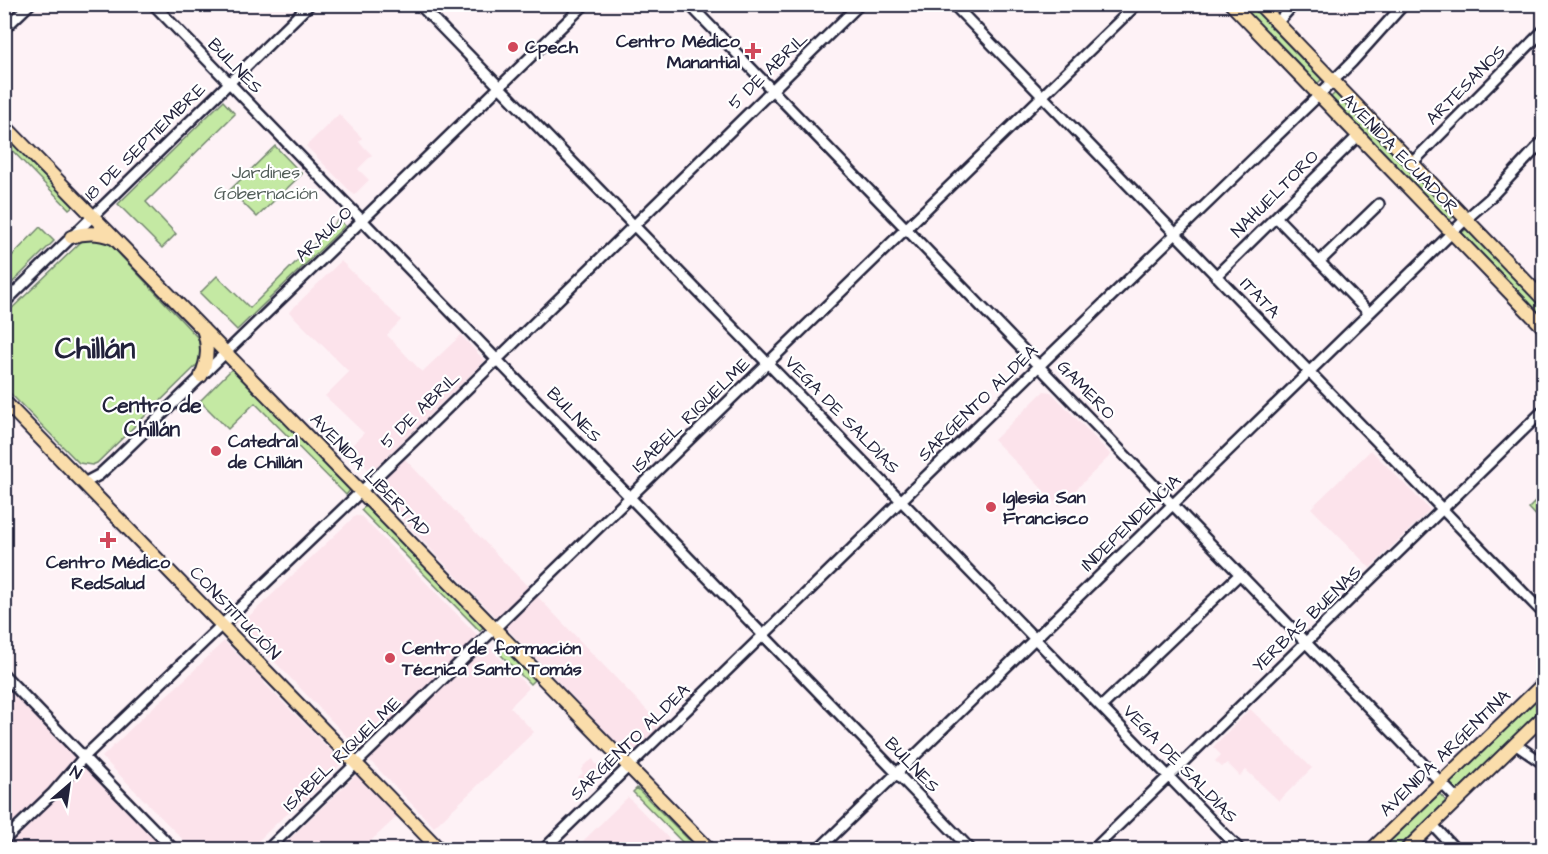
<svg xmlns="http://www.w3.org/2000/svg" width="1548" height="854" font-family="'Architects Daughter',sans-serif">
<rect width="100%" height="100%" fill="#fef2f6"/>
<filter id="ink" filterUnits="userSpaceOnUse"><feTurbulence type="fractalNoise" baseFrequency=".0167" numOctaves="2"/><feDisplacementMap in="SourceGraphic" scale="12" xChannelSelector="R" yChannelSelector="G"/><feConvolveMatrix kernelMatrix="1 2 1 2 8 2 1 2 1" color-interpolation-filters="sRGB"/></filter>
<g filter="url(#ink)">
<path fill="#fce3eb" d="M339,114l23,24 -3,4 13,13 -14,14 11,11 -15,15 -48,-49z
M341,261l60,59 -14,15 35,37 39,-37 24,26 -114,111 -23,-23 16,-16 -39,-37 24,-24 -60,-60z
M1044,391l7,1 60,63 -52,51 -65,-66z
M1371,450l59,60 -60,58 -59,-60z
M402,456l262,272 -32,31 -262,-273z
M355,516h6l168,172 -19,19 24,25 -100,95 -190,-197v-9z
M224,641l41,41 -1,1 76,77v5l-36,37 -23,17 -31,30h-58l-90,-92 48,-47 34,-30z
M4,679l164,170h-163z
M1250,709l62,59 -33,33 -33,-31 -6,6 -13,-13 -5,4 -7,-6 6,-6 -8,-8z
M593,759l2,4 9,7 -17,16 -9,-9 5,-4 -2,-3 3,-3 -1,-1z
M358,773l41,42 -37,34 -84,1z
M628,797l51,52h-90l-7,-7z"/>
<path fill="#c4e9a3" stroke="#73866f" stroke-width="1.5" d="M1239,5h18l68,71 -9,9z
M1338,90l120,124 -10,7 -120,-121z
M223,101l12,13 -89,88 30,32 -14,14 -44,-44z
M7,137l67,68 -5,4 -64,-66v-3z
M275,146l27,28 -45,43 -27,-27z
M339,219l6,7 -108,104 -37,-37 17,-17 33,32z
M1470,226l73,75v15l-1,2 -83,-83z
M40,227l14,14 -49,49v-18l3,-4 -3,-5z
M88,237l20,5 90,96c3,10 6,19 -2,28l-99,97 -5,2 -13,-2 -74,-75v-73l78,-75z
M232,369l119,120 -5,6 -91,-92 -27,26 -28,-28z
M1543,494v29l-14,-15z
M366,506l118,120 -4,5 -119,-121z
M501,646l33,34 -4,4 -34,-34z
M1543,693v19l-87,83 -9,-9z
M637,788l61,61h-9l-56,-57z
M1437,791l11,12 -49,46 -23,1z"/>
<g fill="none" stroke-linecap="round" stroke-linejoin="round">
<g stroke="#22223b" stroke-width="14">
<path id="minor" d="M153,4l818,846
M419,4l821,846
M689,4l768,795
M953,4l591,610
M1277,23l17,-19
M4,29l26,-25
M1412,163l132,-133
M1276,217l93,96
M1319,262l60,-58
M1216,276l142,-140
M4,303l306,-299
M84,483l15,-8 13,-12 473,-459
M4,675l170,175
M1102,706l138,-132
M1515,744l29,20
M1432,824l24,26
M4,840l49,-47 31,-36 336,-322 440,-431
M267,850l870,-846
M543,850l492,-480 279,-270 38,-38 52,-58
M818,850l648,-631 23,-20 55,-59
M1093,850l451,-440"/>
</g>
<g stroke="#22223b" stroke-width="16">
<path id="major" d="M1231,4l313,324
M1259,4l285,296
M4,125l706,725
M71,237c14,-5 28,-5 42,1
M201,376c7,-16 8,-30 2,-47
M4,401l436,449
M1371,850l173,-167
M1406,850l138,-134"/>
</g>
<use href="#minor" stroke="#fff" stroke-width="9"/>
<use href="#major" stroke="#faddab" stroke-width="12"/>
</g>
</g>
<g fill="#d1495b" stroke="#fff" stroke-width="2">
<circle cx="513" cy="47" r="6"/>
<path d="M750 42h6v6h6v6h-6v6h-6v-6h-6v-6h6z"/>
<circle cx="216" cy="451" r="6"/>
<circle cx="991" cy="507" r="6"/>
<path d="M105 531h6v6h6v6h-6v6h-6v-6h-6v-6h6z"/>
<circle cx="390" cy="658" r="6"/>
</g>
<g text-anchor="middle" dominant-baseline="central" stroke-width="4.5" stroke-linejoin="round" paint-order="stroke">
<g font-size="18" font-weight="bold" fill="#22223b" stroke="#fff" text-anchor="start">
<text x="740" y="41" text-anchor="end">Centro Médico<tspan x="740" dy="21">Manantial</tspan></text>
<text x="525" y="47">Cpech</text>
<text x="228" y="441">Catedral<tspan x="228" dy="21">de Chillán</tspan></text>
<text x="1003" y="497">Iglesia San<tspan x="1003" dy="21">Francisco</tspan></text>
<text x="108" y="562" text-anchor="middle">Centro Médico<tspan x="108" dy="21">RedSalud</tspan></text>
<text x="402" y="648">Centro de formación<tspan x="402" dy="21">Técnica Santo Tomás</tspan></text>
</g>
<g font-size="18" fill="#22223b" stroke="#fff">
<text transform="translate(235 66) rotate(46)">BULNES</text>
<text transform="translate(768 71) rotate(-44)">5 DE ABRIL</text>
<text transform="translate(1466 85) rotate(-45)">ARTESANOS</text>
<text transform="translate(145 142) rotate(-44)">18 DE SEPTIEMBRE</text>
<text transform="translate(1400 154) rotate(46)">AVENIDA ECUADOR</text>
<text transform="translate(1275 194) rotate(-45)">NAHUELTORO</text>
<text transform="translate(324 234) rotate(-44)">ARAUCO</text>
<text transform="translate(1260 298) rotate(46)">ITATA</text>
<text transform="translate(1086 390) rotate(46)">GAMERO</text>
<text transform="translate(978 403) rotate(-44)">SARGENTO ALDEA</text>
<text transform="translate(420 410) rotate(-44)">5 DE ABRIL</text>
<text transform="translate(574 415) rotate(46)">BULNES</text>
<text transform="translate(691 415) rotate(-44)">ISABEL RIQUELME</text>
<text transform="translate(842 415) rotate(46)">VEGA DE SALDÍAS</text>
<text transform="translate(370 475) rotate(46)">AVENIDA LIBERTAD</text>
<text transform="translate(1131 523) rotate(-44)">INDEPENDENCIA</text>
<text transform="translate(235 613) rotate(46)">CONSTITUCIÓN</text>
<text transform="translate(1307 619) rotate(-44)">YERBAS BUENAS</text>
<text transform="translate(630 742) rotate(-44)">SARGENTO ALDEA</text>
<text transform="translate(1445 753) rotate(-44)">AVENIDA ARGENTINA</text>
<text transform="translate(342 754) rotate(-44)">ISABEL RIQUELME</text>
<text transform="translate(1180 764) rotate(46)">VEGA DE SALDÍAS</text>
<text transform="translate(912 765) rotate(46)">BULNES</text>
</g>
<g font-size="18" fill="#535e5a" stroke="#fff">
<text x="266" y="172">Jardines<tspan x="266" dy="21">Gobernación</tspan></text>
</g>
<g font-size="21" font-weight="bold" fill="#22223b" stroke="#fff">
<text x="152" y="405">Centro de<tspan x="152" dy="24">Chillán</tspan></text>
</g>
<g font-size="30" font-weight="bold" fill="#22223b" stroke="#fff">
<text x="95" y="349">Chillán</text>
</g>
</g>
<rect width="1548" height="854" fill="none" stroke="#fff" stroke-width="24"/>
<rect x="12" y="12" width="1524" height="830" fill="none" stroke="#22223b" stroke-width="2" filter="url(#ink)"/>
<g transform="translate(69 785) rotate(29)" stroke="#ffffff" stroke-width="4.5" paint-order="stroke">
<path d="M0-4.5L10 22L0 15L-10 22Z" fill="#22223b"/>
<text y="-9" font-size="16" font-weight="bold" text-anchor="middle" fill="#22223b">N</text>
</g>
</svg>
